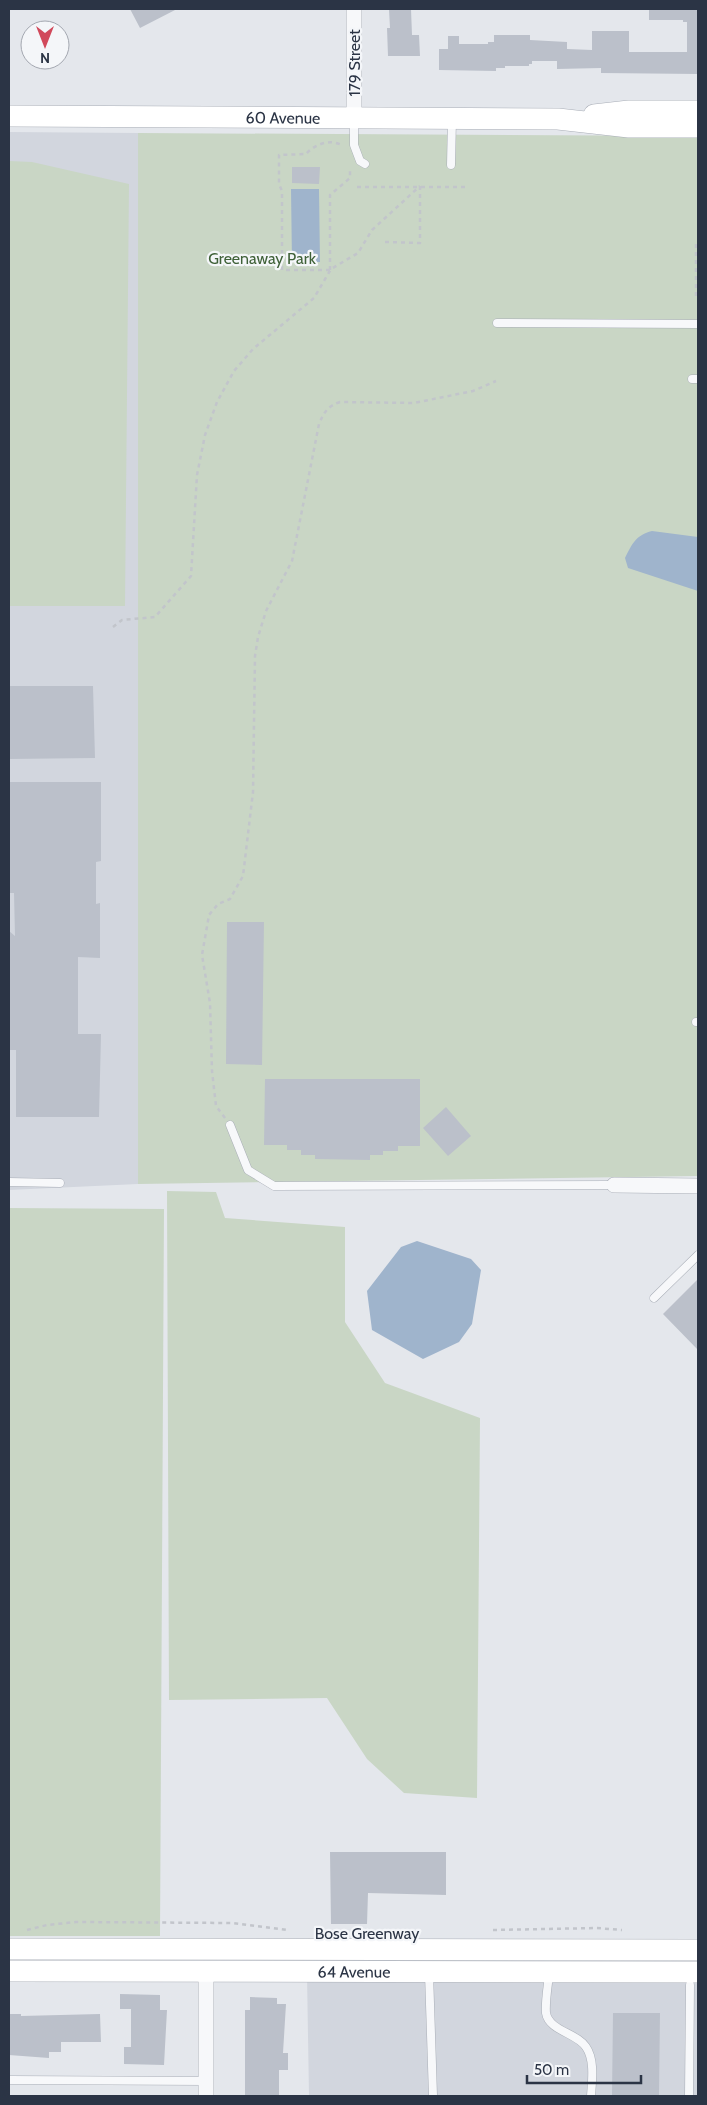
<svg xmlns="http://www.w3.org/2000/svg" width="707" height="2105" font-family="Cabin,sans-serif">
<rect width="100%" height="100%" fill="#e4e7ec"/>
<path fill="#d2d6de" d="M9,132l129,1v1051l-129,6z
M307,1974l391,7v115h-389z"/>
<path fill="#c9d6c5" d="M138,133l560,3v1040l-560,8z
M9,161l23,1 97,22 -4,422h-116z
M167,1191l49,1 9,26 120,9v95l40,61 95,35 -3,380 -73,-5 -37,-34 -40,-61 -158,2z
M9,1208l155,1 -4,727h-151z"/>
<path fill="#9fb4cc" d="M291,189h28l1,73h-28z
M652,531l46,6v54l-70,-23 -3,-10c7,-14 11,-23 27,-27z
M417,1241l54,18 10,11 -9,54 -13,18 -36,17 -51,-29 -5,-39 34,-44z"/>
<path fill="#bbc0ca" d="M130,9h47l-37,19z
M389,9h22l1,26h7l1,21h-32l-1,-28h3z
M649,9h49v65l-97,-1v-5l-44,1v-8h-25v3h-3v2h-24v2h-9v3l-57,-1v-21h9v-13h11v8h29v-2h6v-7h36v5l37,2v7l25,1v-19h37v21h58v-30h-4v-2h-34z
M292,167h28l-1,17 -27,-1z
M9,686h84l2,72 -86,1z
M9,782h92v79l-5,1v42l4,-1v55l-22,-1v77h23l-2,83h-83v-67h-7v-119l6,5 -1,-43h-4z
M227,922h37l-2,143 -36,-1z
M265,1079h155v67h-22v5h-15v4h-13v5l-55,-1v-4h-14v-5h-14v-5h-23z
M446,1107l25,29 -23,20 -25,-28z
M698,1279v71l-35,-36z
M330,1852h116v43l-78,-2 -1,31h-36z
M120,1994l40,1v15h7l-3,55 -40,-1v-17h7v-38h-11z
M250,1997l27,1v6h9l-3,49h5v17h-9v26l-34,-1v-85h5z
M613,2013h47l-1,83h-47z
M9,2014h12v2l79,-2 1,28h-40v10h-12v6l-40,-3z"/>
<g fill="none" stroke-linecap="round" stroke-linejoin="round">
<g stroke="#a9aeb7" stroke-width="9">
<path id="service" d="M354,120v25l6,16 5,3
M451,165l1,-46
M497,323l201,1
M692,379h6
M696,1022h2
M230,1125l18,45 26,16 340,-1
M9,1182l51,1
M654,1298l44,-43
M429,1973l4,123
M549,1974c-1,12 -4,27 -3,39 3,18 31,20 40,34 9,13 6,34 5,49
M9,2080l197,1
M689,2096l1,-111"/>
</g>
<g stroke="#a9aeb7" stroke-width="16">
<path id="minor" d="M354,9v109
M614,1185l84,1
M206,1971v125"/>
</g>
<g stroke="#a9aeb7" stroke-width="22">
<g id="secondary">
<path d="M594,115l35,-4h69"/>
<path id="s1" d="M9,116l549,3 71,8h69"/>
<path d="M9,1949l689,1"/>
<path id="s2" d="M9,1971l689,1"/>
</g>
</g>
<path stroke="#c2c5cb" stroke-width="2.5" stroke-dasharray="4 4" stroke-linecap="butt" d="M357,187h110
M385,242l35,1v-57
M330,270v-75l20,-17v-10
M330,270h-48v-79l-3,-7v-29l27,-1c9,-10 25,-16 37,-8
M696,296v-52
M113,627l9,-7 33,-3 36,-41 6,-101 8,-40 12,-33 17,-31 19,-22 61,-51 17,-29 27,-16 14,-23 48,-44
M225,1118l-9,-12 -4,-35 -2,-68 -8,-48 7,-40 9,-11 12,-5 13,-23 10,-84 2,-136 3,-19 8,-26 26,-50 27,-137c5,-12 9,-18 21,-22l74,1 59,-12 23,-10
M27,1930l20,-5 29,-3 156,1 56,7
M493,1930l104,-2 25,2"/>
<use href="#service" stroke="#f7f8fa" stroke-width="8"/>
<use href="#minor" stroke="#f7f8fa" stroke-width="15"/>
<use href="#secondary" stroke="#fff" stroke-width="21"/>
</g>
<g text-anchor="middle" dominant-baseline="central" stroke-width="4.5" stroke-linejoin="round" paint-order="stroke">
<g font-size="16" fill="#2b3445" stroke="#f4f6f9">
<text transform="translate(354 63) rotate(-90)">179 Street</text>
<text stroke="none"><textPath href="#s1" startOffset="274">60 Avenue</textPath></text>
<text x="367" y="1933">Bose Greenway</text>
<text stroke="none"><textPath href="#s2" startOffset="345">64 Avenue</textPath></text>
</g>
<g font-size="16" fill="#3f6138" stroke="#f4f6f9">
<text x="262" y="258">Greenaway Park</text>
</g>
</g>
<rect width="707" height="2105" fill="none" stroke="#2b3445" stroke-width="20"/>
<g transform="translate(45 45) rotate(180)"><circle r="24" fill="#f4f6f9" stroke="#a4a8b1"/>
<path d="M0-4L9 19L0 12L-9 19Z" fill="#d1495b"/>
<text y="-8" font-size="14" font-weight="bold" text-anchor="middle" fill="#2b3445">N</text>
</g>
<path d="M527 2075v8h114v-8" fill="none" stroke="#2b3445" stroke-width="2.5"/>
<text x="534" y="2075" font-size="15" fill="#2b3445" stroke="#f4f6f9" stroke-width="4" paint-order="stroke">50 m</text>
</svg>
